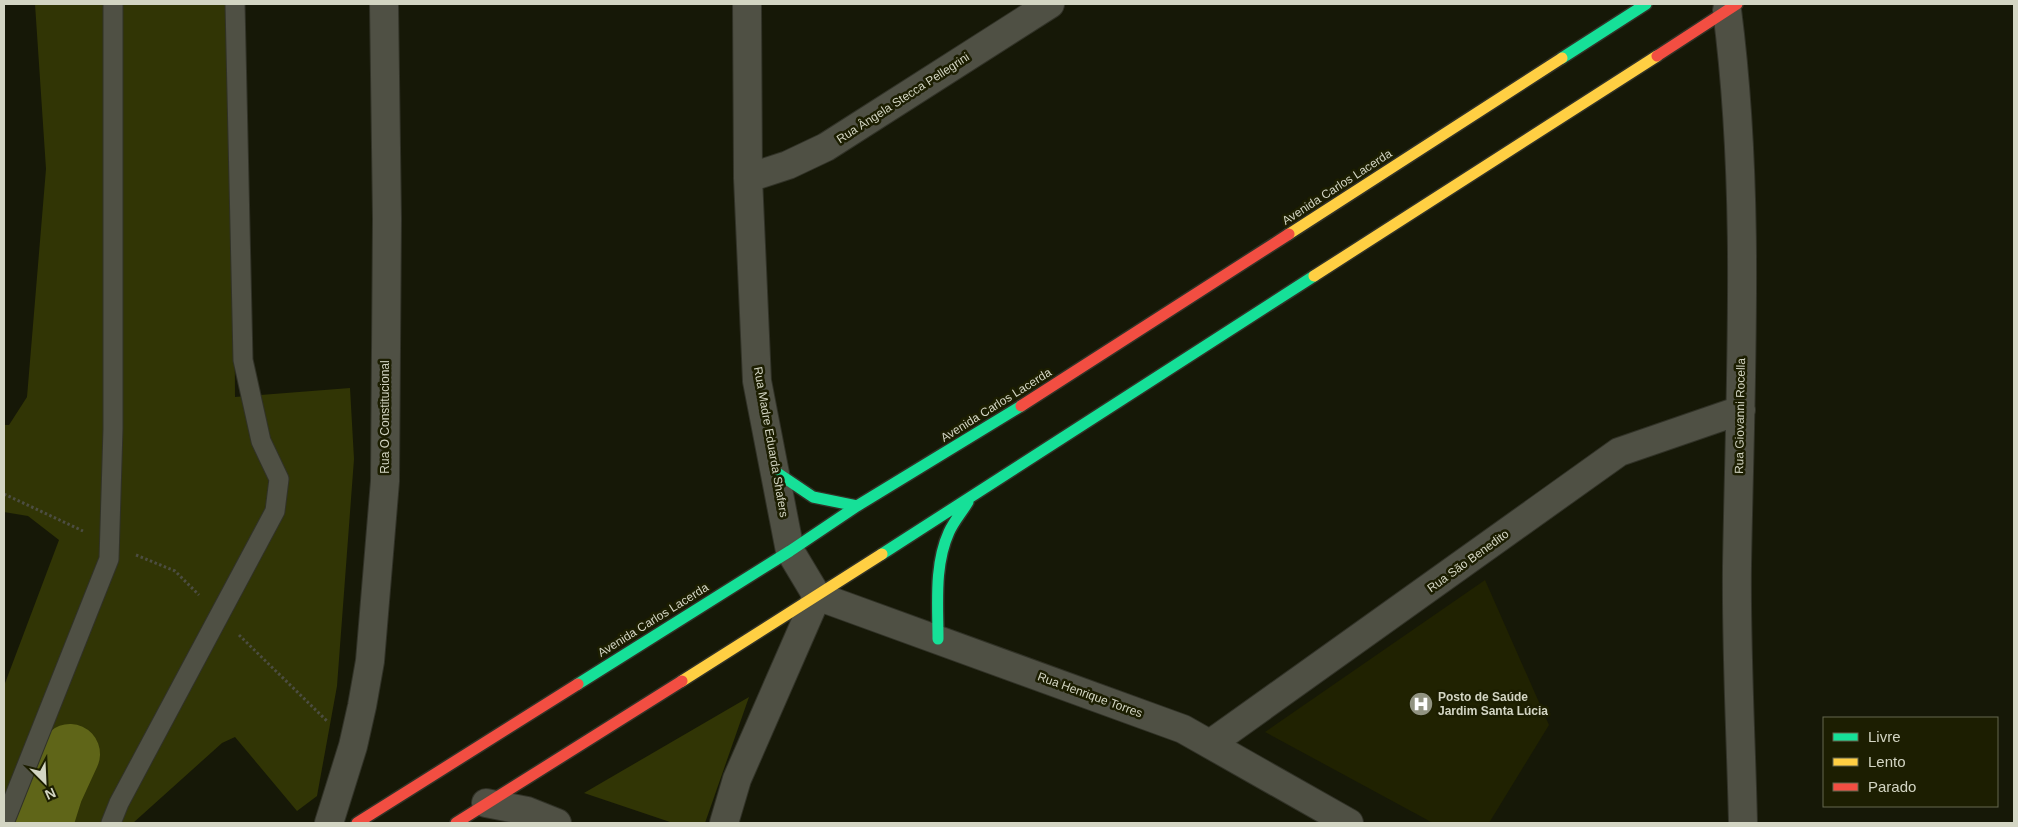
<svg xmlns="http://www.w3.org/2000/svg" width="2018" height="827" font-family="Arial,sans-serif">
<rect width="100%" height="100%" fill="#161807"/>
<path fill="#202201" d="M1485,580l64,145 -60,98h-56l-168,-91z"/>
<path fill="#313505" d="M35,4h198l2,393 115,-9 4,71 -17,227 -20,110 -20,15 -62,-74 -13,6 -89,80h-129v-137l55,-146 -31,-24 -24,-4v-87h5l18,-28 19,-228z
M749,697l-44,126h-32l-89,-30z"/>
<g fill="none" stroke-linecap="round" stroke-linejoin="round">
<path stroke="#5f6518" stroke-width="60" d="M43,823l10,-32 17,-37"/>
<g stroke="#313227" stroke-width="21">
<path id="lane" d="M4,823l105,-264 4,-130v-425
M111,823l8,-20 156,-292 4,-32 -18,-38 -18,-81 -8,-356"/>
</g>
<g stroke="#313227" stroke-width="30">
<path id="street" d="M747,4l1,174 9,203 33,170 27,45
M1727,10c24,184 13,371 10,556 -1,85 4,172 6,257
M748,178l40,-13 38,-18 224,-143
M817,596l366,133 166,94
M1210,744l409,-292 122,-42
M486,803l41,8 30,12
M329,823l24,-77 9,-40 8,-45 15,-180 2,-262 -3,-215
M724,823l13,-44 80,-183"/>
</g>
<g stroke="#313227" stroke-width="14">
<path id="fast" d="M1562,58l84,-54
M776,472l37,25 44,9
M882,554l432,-278
M938,639c0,-35 -4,-74 11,-107 5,-11 13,-20 19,-30
M578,684l212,-133 67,-45 164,-100"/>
</g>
<g stroke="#313227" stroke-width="14">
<path id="slow" d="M1289,234l273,-176
M1314,276l343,-220
M682,681l200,-127"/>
</g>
<g stroke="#313227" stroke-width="14">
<path id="jam" d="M1657,56l80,-52
M1021,406l268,-172
M357,823l221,-139
M456,823l226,-142"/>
</g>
<path stroke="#4c4d42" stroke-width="3" stroke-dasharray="2.5 2.5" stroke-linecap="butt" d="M4,494l79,37
M136,555l39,16 24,24
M239,635l89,87"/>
<use href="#lane" stroke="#4f5044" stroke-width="19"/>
<use href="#street" stroke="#4f5044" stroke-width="28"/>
<use href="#fast" stroke="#16e098" stroke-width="11"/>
<use href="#slow" stroke="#ffcf43" stroke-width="11"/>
<use href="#jam" stroke="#f24e42" stroke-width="11"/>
</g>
<defs>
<g id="hospital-disc" transform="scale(1.25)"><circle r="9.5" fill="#919381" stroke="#1c1e01"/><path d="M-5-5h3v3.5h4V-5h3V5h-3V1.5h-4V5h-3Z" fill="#fff"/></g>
</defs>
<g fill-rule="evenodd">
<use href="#hospital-disc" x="1421" y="704"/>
</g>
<g text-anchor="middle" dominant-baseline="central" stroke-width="5" stroke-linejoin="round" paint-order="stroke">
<g font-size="12" fill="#d3d5c3" stroke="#1c1e01">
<text transform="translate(903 98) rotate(-33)">Rua Ângela Stecca Pellegrini</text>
<text transform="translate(1337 187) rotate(-33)">Avenida Carlos Lacerda</text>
<text transform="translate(996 405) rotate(-32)">Avenida Carlos Lacerda</text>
<text transform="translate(1740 416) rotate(-89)">Rua Giovanni Rocella</text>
<text transform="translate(385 417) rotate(-90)">Rua O Constitucional</text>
<text transform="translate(771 442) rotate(80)">Rua Madre Eduarda Shafers</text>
<text transform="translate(1468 561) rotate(-36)">Rua São Benedito</text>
<text transform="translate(653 620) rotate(-32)">Avenida Carlos Lacerda</text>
<text transform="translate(1090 695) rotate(20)">Rua Henrique Torres</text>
</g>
<g font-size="12" font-weight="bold" fill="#d3d5c3" stroke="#1c1e01" text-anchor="start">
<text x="1438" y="697">Posto de Saúde<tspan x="1438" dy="14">Jardim Santa Lúcia</tspan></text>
</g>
</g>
<rect width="2018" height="827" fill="none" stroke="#d3d5c3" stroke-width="10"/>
<rect x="1823" y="717" width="175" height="90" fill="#1c1e01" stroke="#65674f"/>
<rect x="1833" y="733" width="25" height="8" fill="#16e098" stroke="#65674f"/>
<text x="1868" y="742" font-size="15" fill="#d3d5c3">Livre</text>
<rect x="1833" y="758" width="25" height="8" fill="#ffcf43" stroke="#65674f"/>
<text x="1868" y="767" font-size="15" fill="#d3d5c3">Lento</text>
<rect x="1833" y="783" width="25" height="8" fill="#f24e42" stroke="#65674f"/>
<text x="1868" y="792" font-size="15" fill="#d3d5c3">Parado</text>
<g transform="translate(45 782) rotate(156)" stroke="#1c1e01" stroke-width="4" paint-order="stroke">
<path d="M0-4L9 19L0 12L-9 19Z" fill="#d3d5c3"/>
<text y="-8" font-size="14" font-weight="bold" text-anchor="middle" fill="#d3d5c3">N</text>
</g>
</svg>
